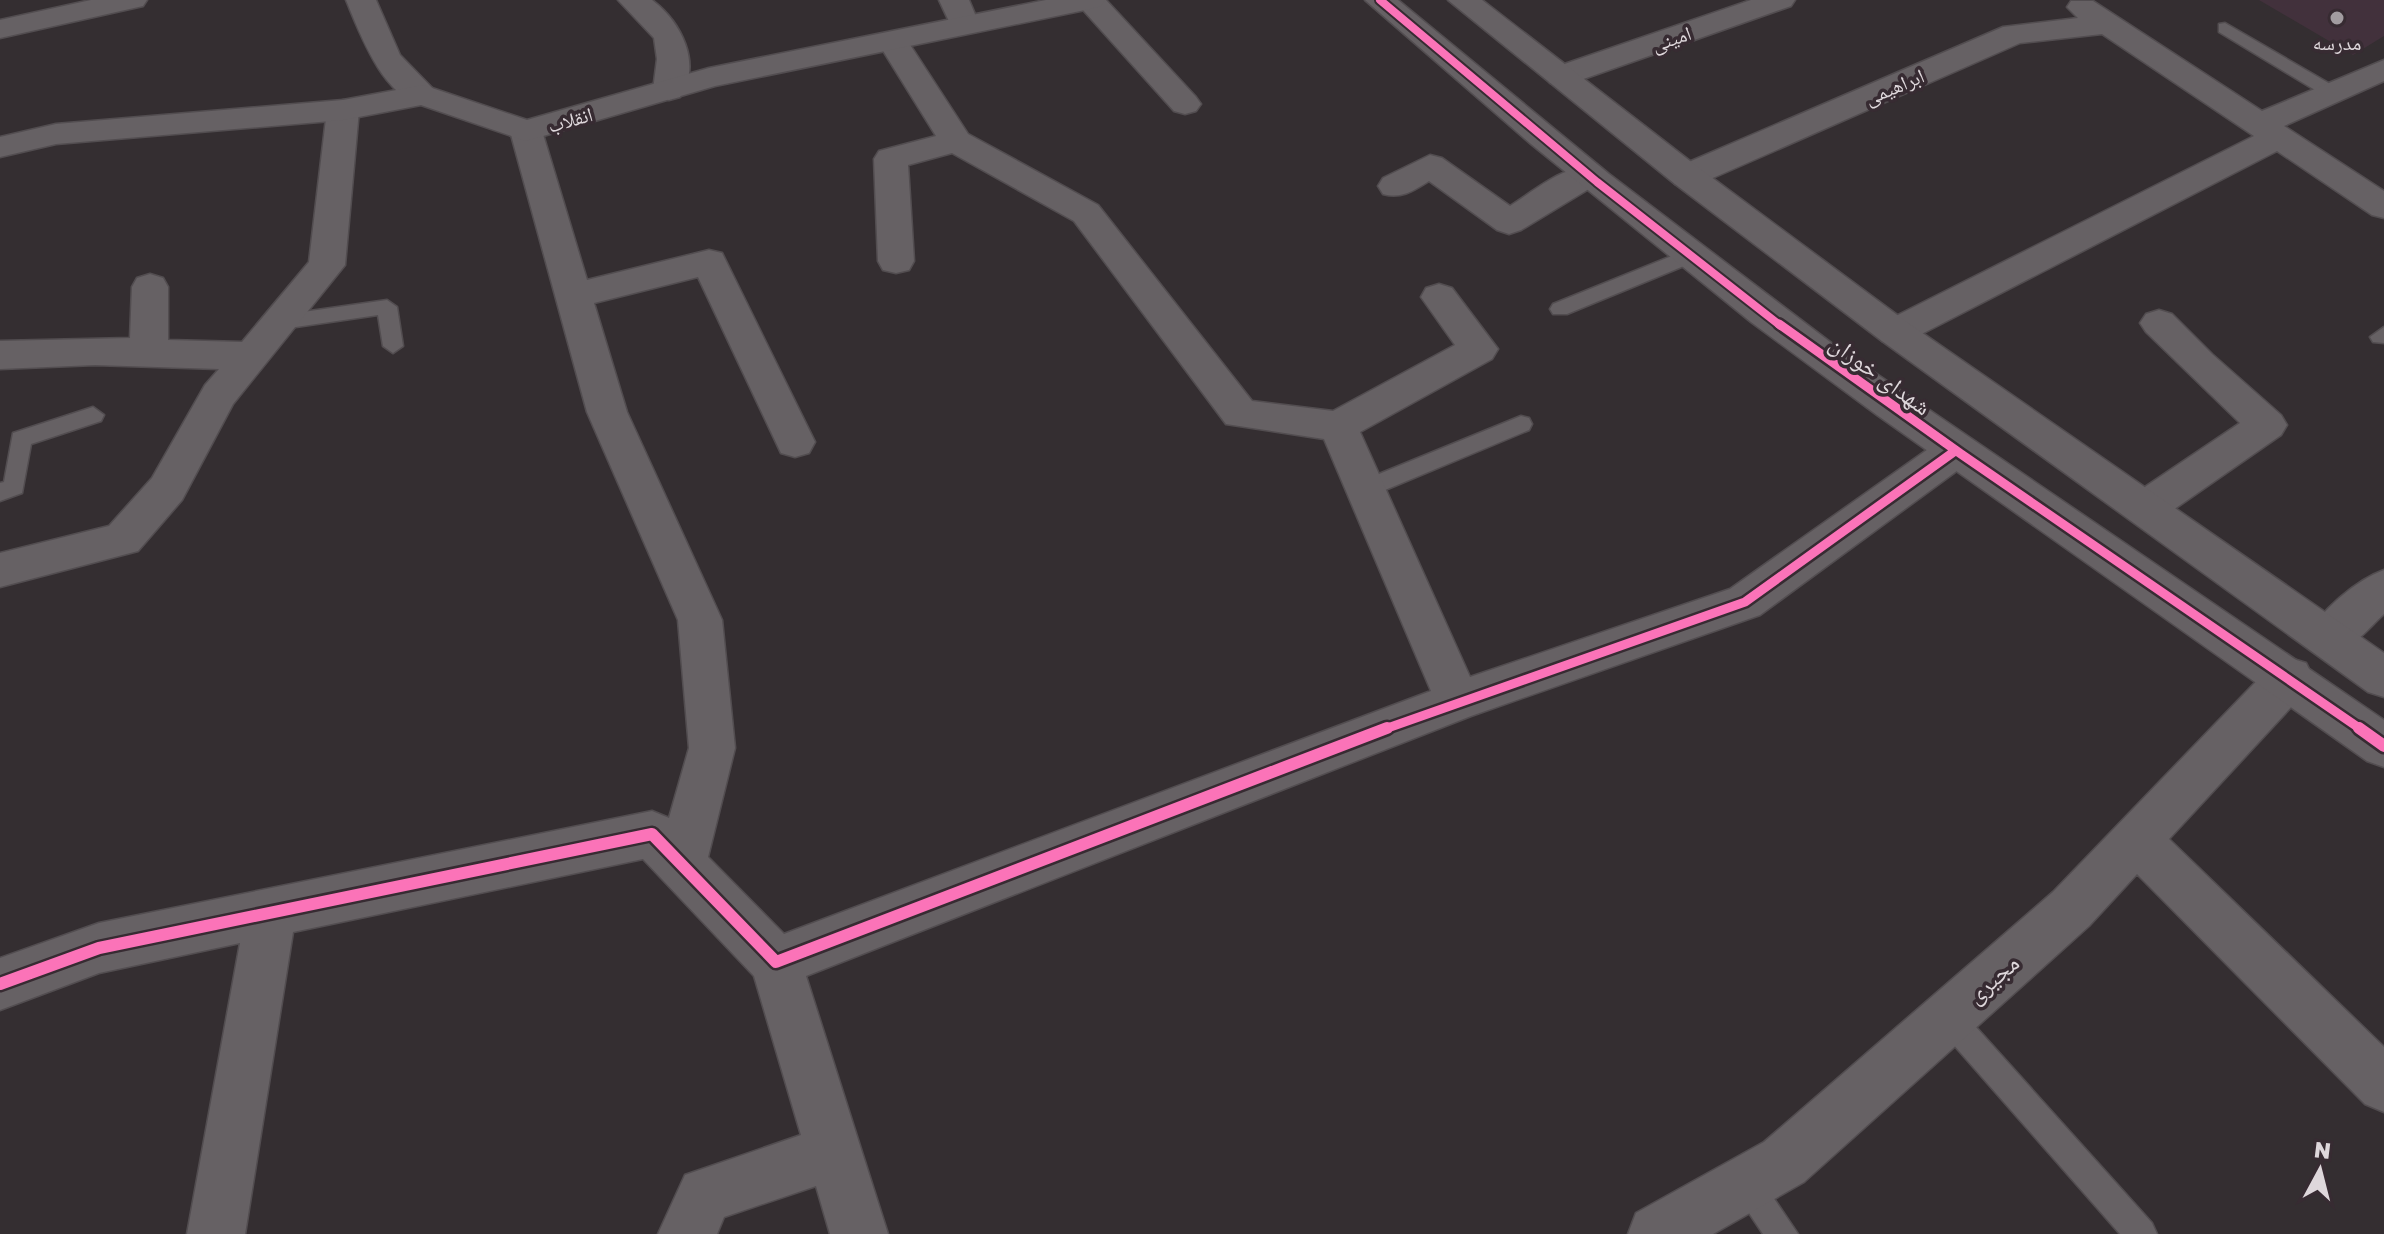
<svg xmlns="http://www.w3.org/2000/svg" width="2384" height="1234" font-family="'Golos Text','Noto Naskh Arabic',sans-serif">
<rect width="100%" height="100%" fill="#342e31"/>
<path fill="#42313c" d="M2259,0h125v36l-31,19z"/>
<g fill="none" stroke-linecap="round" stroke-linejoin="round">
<g stroke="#524d50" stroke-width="3">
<path id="lane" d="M2225,23l112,65 3,4 -9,5 -6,-1 -106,-64v-8z
M1689,249l7,2 3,5 -3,5 -129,53h-14l-3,-5 3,-5z
M387,300l10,7 6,39 -10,7 -10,-7 -5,-31 -96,14 -10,-7 10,-7z
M2384,327v16l-11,-1 -3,-5z
M93,407l11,8 -3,6 -70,23 -9,49 -22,8v-18l4,-1 9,-49z
M1521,416l8,2 3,6 -3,6 -156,65h-16l-3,-6 3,-6z
M1948,1003l10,4 194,216 5,11h-37l-182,-207 -4,-10 4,-10z
M1745,1167l11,5 42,62h-35l-34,-51 5,-11z"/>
</g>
<g stroke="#524d50" stroke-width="3">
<path id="street" d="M91,0h56l-4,6 -143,32v-18z
M346,0h30l24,55 39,40 -5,7c-46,11 -74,-69 -88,-102z
M618,0h34c28,21 51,63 28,97l-11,3 -11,-3 -5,-7 4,-31 -3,-21z
M939,0h30l11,26 -4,6h-22z
M1074,0h32l90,97 5,7 -5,7 -11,3 -11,-3z
M1751,0h44l-4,6 -219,77h-22l-5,-7 5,-7z
M2071,1h22l169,110 122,-51v21l-100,45 100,65v27l-12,-3 -95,-64 -369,190 -13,4 -13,-4 -6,-9 6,-9 372,-187 -152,-102 -82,9 -321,141 -12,3 -12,-3 -5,-8 5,-8 328,-141 75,-9 -11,-11z
M892,32l11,2 65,100 130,71 154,196 81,10 122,-66 -34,-48 5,-9 13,-4 13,4 46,61 -6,10 -132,73 110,245 260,-88 211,-149 14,-4 14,4 6,11 -6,11 -209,153 -289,101 -665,260 82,258h-58l-14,-48 -92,31 -7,17h-59l27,-59 116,-40 -47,-159 -111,-117 -350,73 -48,302h-58l53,-291 -141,30 -99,37v-52l99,-35 553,-112 17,7 20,-70 -11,-128 -91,-208 -77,-281 4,-7 12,-3 12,3 4,7 45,149 122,-30 13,3 93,189 -6,11 -14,4 -14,-4 -83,-176 -104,26 33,109 95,208 13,128 -27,109 76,77 647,-243 -107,-252 -98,-15 -152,-203 -122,-68 -44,12 6,96 -5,9 -13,3 -13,-3 -5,-9 -4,-102 5,-8 57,-15 -59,-95 4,-7z
M343,100l11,3 5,7 -14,155 -112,139 -51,96 -44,51 -138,36v-34l109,-27 43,-48 53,-93 14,-16 -124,-4 -95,4v-28l130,-3 2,-51 5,-9 13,-4 13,4 5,9v53l74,2 67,-80 18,-152 5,-7z
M1430,155l12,3 68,48c24,-15 58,-45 87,-38l5,8 -5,8 -76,46 -12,4 -12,-4 -68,-49c-16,10 -27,18 -46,13l-5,-8 5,-8z
M2159,310l13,4 40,40 69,61 6,10 -6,10 -121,84 -15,5 -15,-5 -6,-11 6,-11 110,-74 -94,-91 -6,-9 6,-9z
M2384,570v44c-22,20 -40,48 -72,37l-6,-13c13,-26 50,-58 78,-68z
M2290,658l16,5 7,14 -7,14 -137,148 215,208v65l-19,-8 -228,-230 -48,52 -285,256 -91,52h-85l8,-21 128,-71 289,-250 221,-229z"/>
</g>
<g stroke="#524d50" stroke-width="3">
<path id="secondary" d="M1046,0h59l-4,6 -11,3 -375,77 -189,55 -105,-36 -78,15 -287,24 -56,13v-20l56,-13 287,-24 80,-15 104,35 182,-52z
M1365,0h33l211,174 225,171 550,375v47l-17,-6 -490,-346 -126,-93 -220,-178z
M1448,0h34l217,168 209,155 476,330v44l-16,-5 -486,-351 -207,-157z"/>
</g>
<use href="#lane" fill="#666164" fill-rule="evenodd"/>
<use href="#street" fill="#666164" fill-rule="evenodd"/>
<use href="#secondary" fill="#666164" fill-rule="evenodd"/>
<g stroke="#372b32" stroke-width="12">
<path id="cycleway-far2" d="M1380,0l217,182 184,144"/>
</g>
<g stroke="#372b32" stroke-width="14">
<path id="cycleway-far1" d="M1779,324l182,130 401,276
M1382,730l363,-128 210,-151"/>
</g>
<g stroke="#372b32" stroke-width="17">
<path id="cycleway" d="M2359,728l25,18
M0,984l99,-36 553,-114 124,128 611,-234"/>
</g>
<use href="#cycleway-far2" stroke="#fb73b8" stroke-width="8"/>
<use href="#cycleway-far1" stroke="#fb73b8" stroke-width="9"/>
<use href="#cycleway" stroke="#fb73b8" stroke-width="12"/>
</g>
<circle fill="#a29ca0" stroke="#372b32" stroke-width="3" cx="2337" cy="18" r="8"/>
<g text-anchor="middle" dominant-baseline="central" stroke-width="7" stroke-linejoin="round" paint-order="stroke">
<g font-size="20" fill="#ded7db" stroke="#372b32">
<text transform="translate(1671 38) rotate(-19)">امینی</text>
<text transform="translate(1894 86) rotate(-23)">ابراهیمی</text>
<text transform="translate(570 119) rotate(-16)">انقلاب</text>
</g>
<g font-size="20" fill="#ded7db" stroke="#372b32">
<text x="2337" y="42">مدرسه</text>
</g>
<g font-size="24" fill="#ded7db" stroke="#372b32">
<text transform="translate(1881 374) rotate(36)">شهدای خوزان</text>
<text transform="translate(1992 978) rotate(-41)">مجیری</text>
</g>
</g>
<g transform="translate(2320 1170) rotate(7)" stroke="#372b32" stroke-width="6" paint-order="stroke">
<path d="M0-6L14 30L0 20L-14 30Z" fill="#ded7db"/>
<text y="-12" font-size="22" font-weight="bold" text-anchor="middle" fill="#ded7db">N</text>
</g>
</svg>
